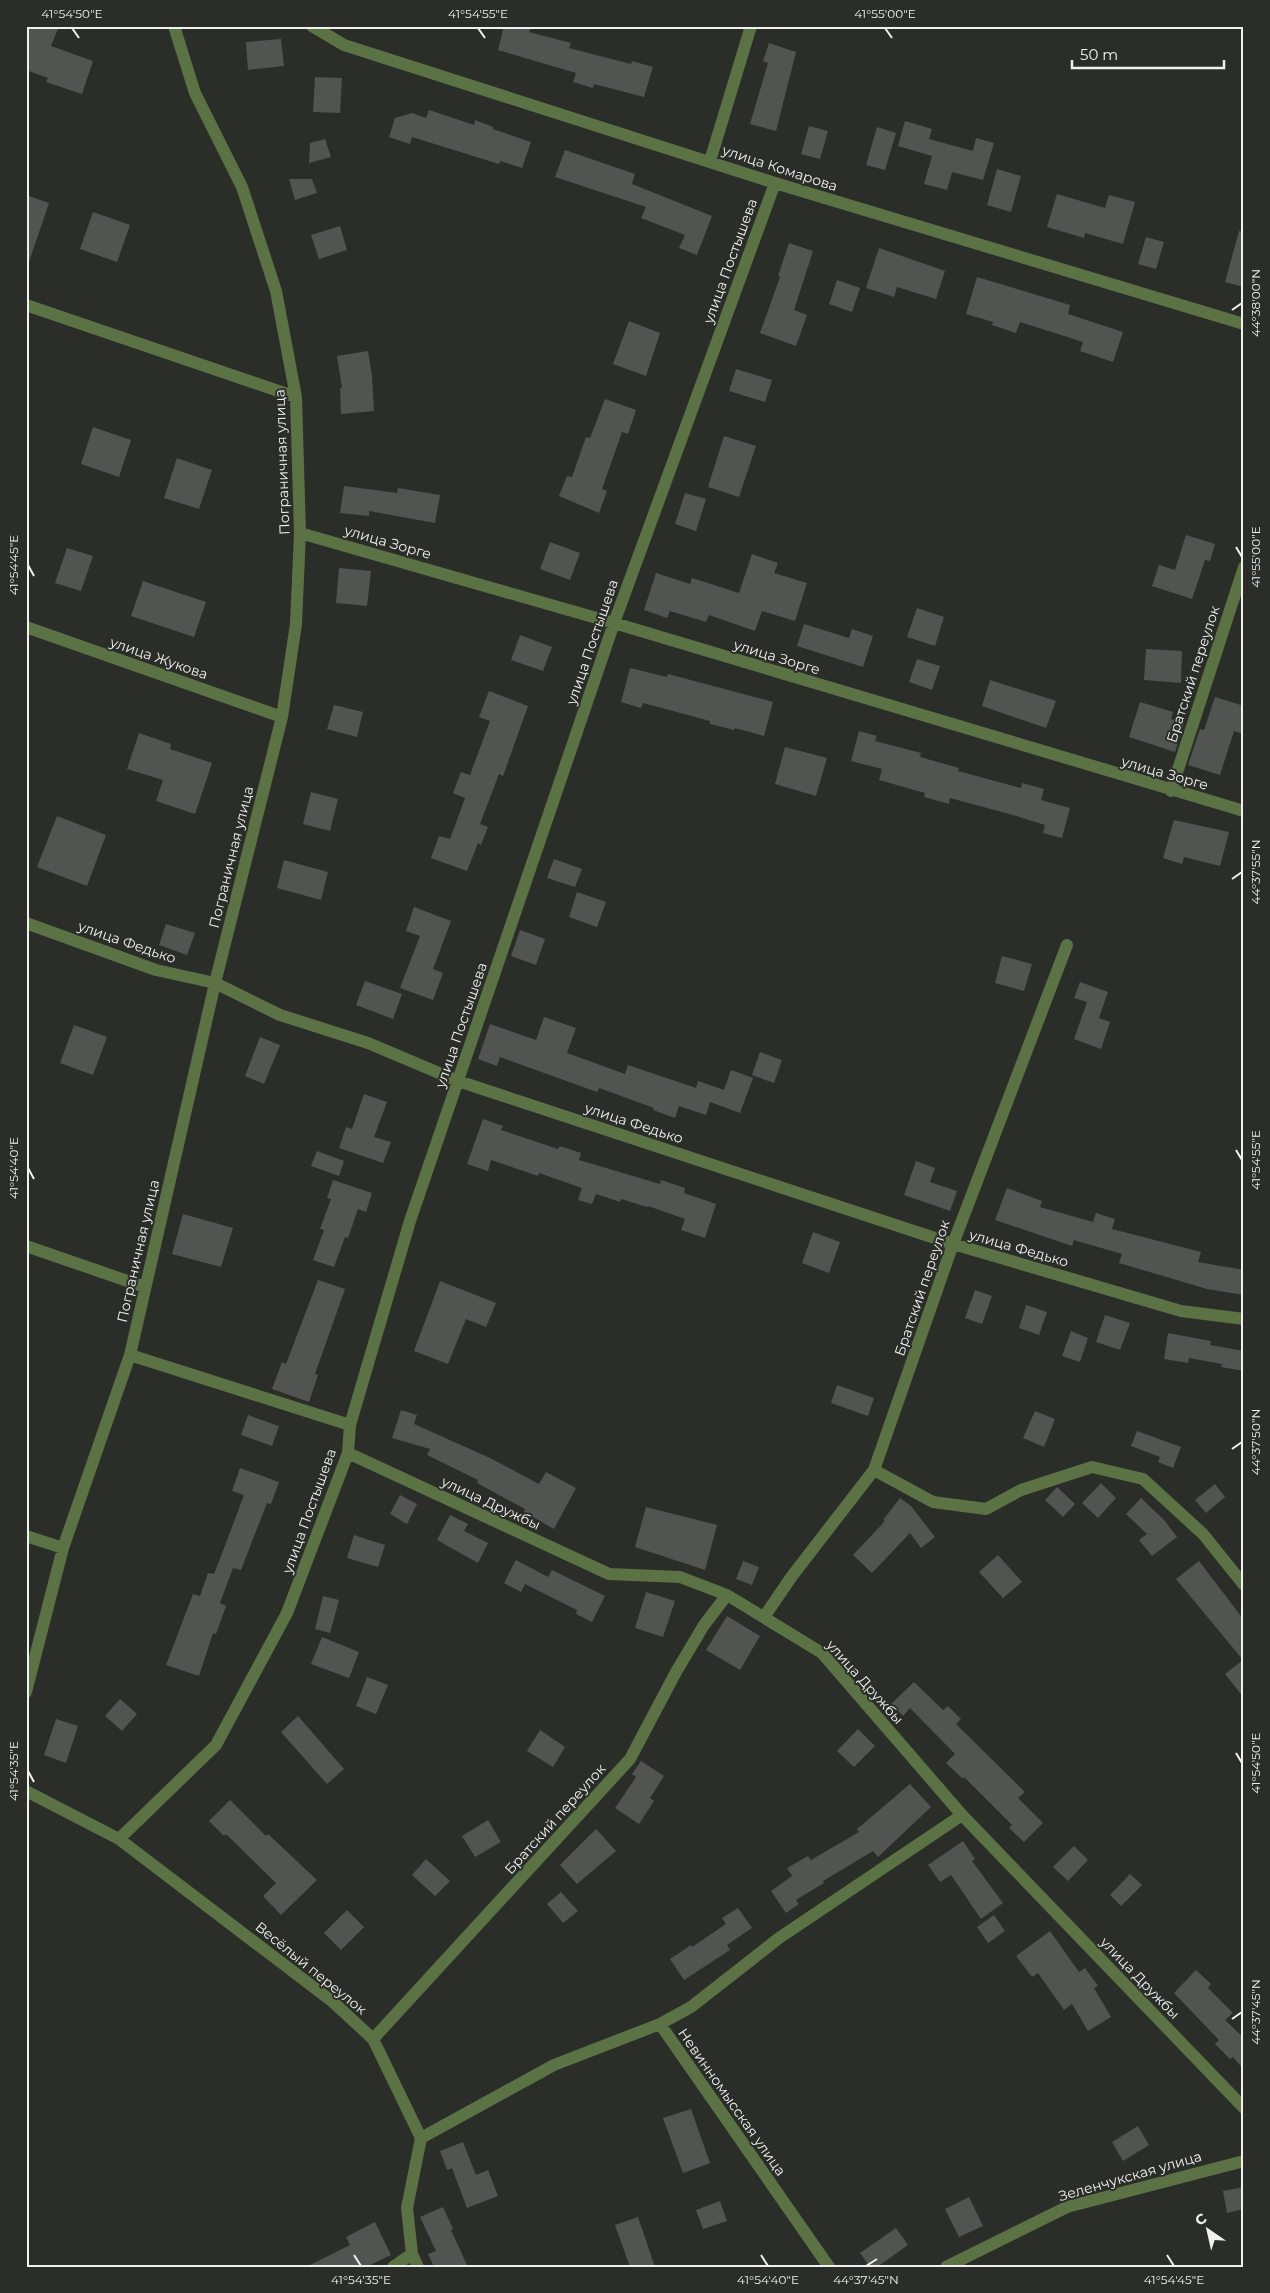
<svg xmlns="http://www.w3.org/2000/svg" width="1270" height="2293" font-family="Montserrat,sans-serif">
<rect width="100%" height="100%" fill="#2b2d29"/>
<path fill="#525451" d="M26,26h33l-8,20 42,15 -11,33 -36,-12 2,-4 -22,-8z
M504,26h27l-2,6 42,11 -2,5 62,16 1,-3 21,6 -9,30 -50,-13 -1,4 -20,-6 3,-9 -78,-23z
M281,39l3,27 -36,4 -2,-28z
M769,43l27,9 -20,79 -26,-7 18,-61 -5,-2z
M315,77l27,1 -2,35 -27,-1z
M429,110l45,15 1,-5 18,7v2l38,13 -9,26 -22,-7 -1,3 -87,-27 -2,7 -21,-7 6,-19 17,-5 14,5z
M905,121l27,8 -3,10 44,12 3,-13 18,5 -11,37 -31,-8 -5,18 -23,-6 8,-28 -34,-10z
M809,126l19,5 -8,28 -19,-5z
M877,127l19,6 -11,37 -19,-5z
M325,139l6,18 -22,6 1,-20z
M565,150l70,24 -3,10 80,32 -15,39 -18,-7 6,-13 -44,-17 5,-11 -91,-30z
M997,169l24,7 -10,36 -24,-7z
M289,179h23l5,14 -22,7z
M1057,194l48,14 4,-13 26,7 -12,42 -38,-11 -1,5 -37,-11z
M26,195l23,8 -20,59 -3,-1z
M93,212l37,13 -13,37 -37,-13z
M340,226l7,24 -28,9 -8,-24z
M1239,231l5,1v55l-19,-5z
M1146,237l18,5 -8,27 -18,-5z
M789,243l24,8 -19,59 13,5 -11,31 -36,-13 20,-56 -2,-1z
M879,248l66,23 -9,28 -39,-12 -3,10 -28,-9z
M977,277l93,28 -2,9 55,18 -10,30 -33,-11 3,-9 -63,-20 -4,11 -24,-8 1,-3 -27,-8z
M837,280l23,8 -8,24 -23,-8z
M629,321l31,12 -14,43 -33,-12z
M368,351l4,24 2,36 -33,3 -1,-26h2l-5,-32z
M736,369l36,11 -7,22 -36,-11z
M605,399l31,11 -8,24 -6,-2 -20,57 5,2 -8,22 -40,-17 8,-20 5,1 14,-40 4,1z
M93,427l38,13 -12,37 -38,-13z
M724,436l32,10 -17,51 -31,-10z
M177,458l35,12 -13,39 -35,-11z
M344,486l53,7 1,-5 42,7 -5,28 -66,-12v5l-29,-3z
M685,493l21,6 -10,32 -21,-7z
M1186,535l29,9 -5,17 -5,-1 -13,39 -40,-13 7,-21 16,5z
M550,542l30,11 -10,27 -30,-11z
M67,548l26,8 -12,35 -26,-8z
M752,554l26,9 -4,10 33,10 -12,38 -33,-10 -7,20 -46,-16 -3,7 -36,-11 -3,7 -23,-8 12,-37 34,11 2,-6 47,15z
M339,568l32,3 -4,35 -31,-3z
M143,581l63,21 -12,35 -63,-21z
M917,608l27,9 -9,29 -28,-9z
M804,624l45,14 3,-9 21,7 -10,31 -66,-21z
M520,635l32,12 -9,24 -32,-11z
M1146,649l36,2 -1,32 -37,-3z
M917,659l23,7 -8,24 -23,-8z
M630,668l37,9 1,-3 105,28 -9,34 -29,-8 -1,2 -24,-6v-3l-67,-18 -2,5 -20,-6z
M990,680l66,21 -10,27 -64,-22z
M489,691l39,15 -25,70 -4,-2 -19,50 8,3 -7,18 -3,-2 -11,28 -36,-13 8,-22 11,3 15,-41 -12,-5 8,-21 9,3 20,-54 -11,-4z
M1215,697l29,9v28l-10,-3 -14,44 -32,-10 12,-36 4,1z
M1140,702l33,10 -2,7 13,4 -9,29 -46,-15z
M334,705l29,7 -6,25 -30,-8z
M859,731l18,5 -2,5 46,12 -1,4 39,11 -1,3 63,17 1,-5 22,6 -3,11 29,8 -8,30 -19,-5 2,-8 -32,-10 -63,-17 -1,6 -25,-7 1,-4 -46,-13 3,-11 -31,-8z
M139,733l32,11 -1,5 42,14 -17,51 -39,-13 7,-21 -36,-11z
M785,747l42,11 -11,38 -41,-12z
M311,792l27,7 -8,32 -27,-7z
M57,816l49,19 -19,51 -50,-19z
M1174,820l55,12 -9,34 -36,-9 -2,7 -19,-6z
M554,859l28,10 -7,18 -28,-9z
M284,860l44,12 -7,28 -44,-12z
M577,892l29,10 -9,25 -28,-10z
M414,907l37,14 -18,48 10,4 -10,27 -33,-12 20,-52 -14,-5z
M166,924l29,9 -8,22 -28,-10z
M520,930l25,9 -9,26 -25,-9z
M1002,956l30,8 -8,27 -29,-8z
M365,981l37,13 -9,25 -37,-14z
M1080,982l28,10 -9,26 11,4 -9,27 -27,-10 13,-37 -13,-4z
M544,1017l32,11 -9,25 58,21 3,-9 68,23 2,-7 26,9 7,-20 22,8 -13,35 -30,-11 -4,13 -27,-9 -4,12 -22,-8 1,-2 -55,-20 -2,4 -97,-35 -3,9 -19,-7 12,-35 46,16z
M74,1025l33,12 -14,38 -33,-12z
M260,1037l20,8 -16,39 -19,-8z
M760,1052l22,8 -8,23 -22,-8z
M364,1094l23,8 -13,35 17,5 -8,21 -44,-15 7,-21 6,2z
M483,1119l20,7 -2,4 57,19 2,-3 21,7 -2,7 81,24 1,-4 24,8 -1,5 32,11 -11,34 -24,-8 4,-11 -37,-13 -1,1 -26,-8 -1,3 -24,-8 -4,10 -14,-4 4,-12 -43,-15 -1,3 -47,-16 -3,11 -21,-7z
M317,1151l27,10 -5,15 -28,-10z
M916,1161l19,7 -5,14 27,9 -7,20 -46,-16z
M333,1180l39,13 -6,19 -8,-3 -10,29 -3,-1 -11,30 -21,-7 11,-30 -4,-1 11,-30 -4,-1z
M1007,1188l35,13 -2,6 53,15 3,-9 19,6 -3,10 89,23 -3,10 46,8v25l-37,-6 -88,-26 3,-9 -48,-14 -2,6 -77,-26z
M183,1214l50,14 -12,39 -49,-13z
M813,1232l27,10 -11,31 -27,-10z
M318,1280l27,9 -30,85 3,1 -9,27 -37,-13 10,-27 4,2z
M440,1281l56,22 -10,24 -20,-8 -18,45 -34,-13z
M975,1290l17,6 -10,28 -17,-6z
M1026,1305l21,7 -8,23 -20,-7z
M1105,1315l25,8 -10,27 -24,-8z
M1071,1331l17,7 -8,24 -18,-6z
M1168,1333l43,8 -1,4 34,6v20l-23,-4 1,-3 -33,-6 -1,5 -24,-4z
M837,1385l37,13 -6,18 -37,-13z
M401,1410l16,5 -3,9 76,34 49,26 7,-12 30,16 -22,41 -30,-17 1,-3 -48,-26 1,-3 -51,-25 3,-6 -38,-11z
M1035,1411l20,8 -11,28 -21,-9z
M248,1415l31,11 -7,20 -31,-11z
M1137,1431l44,16 -8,21 -15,-6 2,-5 -29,-11z
M240,1468l39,14 -8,22 -4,-1 -26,67 -8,-2 -13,35 6,3 -10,28 -3,-1 -14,43 -33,-11 27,-71 7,2 8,-23 6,1 12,-31 18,-48 -12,-4z
M1101,1483l15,15 -18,20 -16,-15z
M1215,1484l10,13 -19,16 -11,-13z
M1057,1487l18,17 -12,13 -18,-17z
M400,1495l17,9 -10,20 -17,-10z
M900,1498l11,8 24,31 -14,11 -11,-15 -38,40 -19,-18 32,-34 -2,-1z
M1141,1498l23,22 13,17 -25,19 -13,-16 8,-6 -21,-20z
M646,1507l71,18 -12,45 -70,-23z
M450,1515l18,9 -4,7 24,12 -10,20 -41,-23z
M354,1535l31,10 -7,22 -31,-9z
M998,1555l24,27 -19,16 -24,-26z
M516,1560l32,17 4,-7 53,26 -13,26 -16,-8 1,-4 -52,-26 -4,8 -17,-9z
M743,1561l16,6 -7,18 -16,-6z
M1199,1561l45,59v78l-19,-24 18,-14 -67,-81z
M646,1592l29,9 -12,36 -28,-9z
M323,1596l16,4 -9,33 -15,-4z
M727,1616l33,20 -20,34 -34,-20z
M322,1637l37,15 -10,26 -38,-14z
M367,1677l21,8 -12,29 -20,-8z
M914,1682l29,28 5,-4 13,13 -5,5 69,68 -7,6 25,25 -19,19 -15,-14 3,-3 -48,-48 -1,2 -17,-16 9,-9 -45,-46 -7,8 -12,-12z
M120,1699l17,15 -15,17 -17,-15z
M298,1716l46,53 -17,15 -46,-52z
M56,1719l22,7 -12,37 -22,-8z
M858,1729l17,17 -21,21 -17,-16z
M540,1730l25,17 -12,20 -26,-16z
M641,1761l23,15 -14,22 4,3 -15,23 -24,-16 21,-31 -4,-3z
M910,1784l21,23 -53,50 -5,-6 -50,30 1,2 -28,17 3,4 -13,9 -15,-22 21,-15 -5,-8 21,-12 3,4 48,-28 -2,-3z
M230,1800l36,36 2,-2 49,46 -36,35 -18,-19 13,-13 -50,-49 -2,2 -15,-15z
M488,1820l13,22 -26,15 -13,-21z
M596,1829l20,22 -39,33 -17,-19z
M963,1841l12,18 -3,2 31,42 -22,16 -30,-44 -11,7 -12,-17z
M1074,1846l14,14 -20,21 -15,-14z
M426,1859l24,22 -15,15 -23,-21z
M1130,1874l12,11 -21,21 -11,-11z
M561,1892l17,19 -15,12 -16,-19z
M738,1908l14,20 -25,17 3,5 -46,30 -14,-21 21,-14 1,2 34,-23 -4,-6z
M347,1910l17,17 -23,23 -17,-17z
M994,1915l11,16 -17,12 -11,-16z
M1050,1931l29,41 6,-4 13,18 -4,2 17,29 -23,14 -16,-27 -8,6 -26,-37 -6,4 -16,-21z
M1196,1970l15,14 -3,4 25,25 -8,7 19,18v32l-11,-13 -3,2 -15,-15 4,-4 -45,-47z
M691,2109l19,54 -27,10 -20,-55z
M1138,2126l11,19 -26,16 -11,-19z
M463,2142l13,33 12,-5 10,26 -31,12 -15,-40 -5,2 -7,-19z
M1244,2187v22l-17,4 -4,-22z
M969,2197l14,29 -24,11 -14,-28z
M720,2201l7,20 -24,8 -7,-19z
M443,2207l10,22 -2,1 17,37h-34l-6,-13 8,-3 -16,-34z
M638,2217l17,50h-25l-15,-42z
M375,2222l16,33 -25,12h-60l44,-22 -4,-8z
M896,2228l12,17 -31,22h-7l-10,-14z"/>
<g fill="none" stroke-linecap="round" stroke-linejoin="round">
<path stroke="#5b7245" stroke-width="12" d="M312,26l32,19 431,138 469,141
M710,161l41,-135
M26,305l270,92
M300,533l314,90 630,188
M26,627l256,90
M1171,791l73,-224
M26,923l130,47 59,13 65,32 88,28 90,38 495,163 228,67 63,8
M26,1246l119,41
M130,1355l220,70
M348,1453l261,121 71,3 47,18 95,58 140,162 282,293
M874,1470l59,32 53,7 35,-19 71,-23 51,12 60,55 41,51
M26,1536l37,12
M764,1617l28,-41 82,-106 79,-226 114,-299
M26,1692l37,-144 67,-193 85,-372 67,-266 14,-93 4,-91 -4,-136 -20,-106 -34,-104 -47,-94 -21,-67
M26,1791l93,48 214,163 40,37 48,99 -14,70 5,46 6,13
M119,1839l97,-94 71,-132 61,-160 2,-28 60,-204 204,-598 161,-440
M660,2024l31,-17 88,-69 183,-123
M373,2039l257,-280 46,-87 28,-47 23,-30
M421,2138l133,-73 106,-41 169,243
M393,2267l19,-13
M946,2267l121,-60 177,-46"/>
</g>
<path fill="none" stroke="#f1f2f0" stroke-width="2" d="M72,28l7,10M478,28l7,10M885,28l7,10M1232,310l10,-7M1236,547l6,10M28,565l6,11M1232,879l10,-7M1236,1150l6,10M28,1168l6,11M1232,1449l10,-7M1236,1753l6,10M28,1771l6,11M1232,2019l10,-7M354,2255l7,11M761,2255l7,11M1167,2255l7,11M866,2266l11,-7"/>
<g text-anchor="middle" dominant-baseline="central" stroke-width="4" stroke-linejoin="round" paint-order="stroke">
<g font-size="14" fill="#f1f2f0" stroke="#2b2d29">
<text transform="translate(780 168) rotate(18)">улица Комарова</text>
<text transform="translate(730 261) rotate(-70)">улица Постышева</text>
<text transform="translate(282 462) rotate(-92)">Пограничная улица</text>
<text transform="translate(388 542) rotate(16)">улица Зорге</text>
<text transform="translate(592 642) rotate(-71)">улица Постышева</text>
<text transform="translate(777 657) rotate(17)">улица Зорге</text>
<text transform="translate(159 658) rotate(19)">улица Жукова</text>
<text transform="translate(1193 674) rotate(-72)">Братский переулок</text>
<text transform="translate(1165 773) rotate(16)">улица Зорге</text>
<text transform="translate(231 857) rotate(-76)">Пограничная улица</text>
<text transform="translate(127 942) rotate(19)">улица Федько</text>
<text transform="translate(461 1025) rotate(-71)">улица Постышева</text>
<text transform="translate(634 1123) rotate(18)">улица Федько</text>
<text transform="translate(1019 1248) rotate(16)">улица Федько</text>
<text transform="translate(138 1251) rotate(-77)">Пограничная улица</text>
<text transform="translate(922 1288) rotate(-71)">Братский переулок</text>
<text transform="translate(491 1503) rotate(25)">улица Дружбы</text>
<text transform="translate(309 1511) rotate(-70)">улица Постышева</text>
<text transform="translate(865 1682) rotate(48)">улица Дружбы</text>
<text transform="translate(555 1819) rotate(-48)">Братский переулок</text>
<text transform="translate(311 1968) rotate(39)">Весёлый переулок</text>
<text transform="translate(1140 1978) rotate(46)">улица Дружбы</text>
<text transform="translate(732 2102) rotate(55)">Невинномысская улица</text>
<text transform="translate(1130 2176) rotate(-16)">Зеленчукская улица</text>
</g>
</g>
<rect width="1270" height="2293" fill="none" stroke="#2b2d29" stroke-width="55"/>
<g transform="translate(1208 2230) rotate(326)" stroke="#2b2d29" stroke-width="4" paint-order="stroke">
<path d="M0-4L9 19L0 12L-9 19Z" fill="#f1f2f0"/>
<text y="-8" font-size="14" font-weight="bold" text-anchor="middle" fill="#f1f2f0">С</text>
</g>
<path d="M1072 60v8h152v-8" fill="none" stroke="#f1f2f0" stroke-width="2.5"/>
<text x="1080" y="60" font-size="15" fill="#f1f2f0" stroke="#2b2d29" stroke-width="4" paint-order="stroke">50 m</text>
<rect x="28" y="28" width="1214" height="2238" fill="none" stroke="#f1f2f0" stroke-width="2"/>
<g font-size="12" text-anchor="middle" fill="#f1f2f0">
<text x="72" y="18">41°54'50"E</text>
<text x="478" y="18">41°54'55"E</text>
<text x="885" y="18">41°55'00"E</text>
<text transform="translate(1256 303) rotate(-90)" y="4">44°38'00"N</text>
<text transform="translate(1256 557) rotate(-90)" y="4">41°55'00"E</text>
<text transform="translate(14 565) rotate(-90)" y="4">41°54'45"E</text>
<text transform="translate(1256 872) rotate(-90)" y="4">44°37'55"N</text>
<text transform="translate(1256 1160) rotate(-90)" y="4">41°54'55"E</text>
<text transform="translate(14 1168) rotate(-90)" y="4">41°54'40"E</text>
<text transform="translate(1256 1442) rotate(-90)" y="4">44°37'50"N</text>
<text transform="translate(1256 1763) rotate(-90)" y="4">41°54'50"E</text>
<text transform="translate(14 1771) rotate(-90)" y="4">41°54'35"E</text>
<text transform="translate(1256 2012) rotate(-90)" y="4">44°37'45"N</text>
<text x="361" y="2284">41°54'35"E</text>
<text x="768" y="2284">41°54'40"E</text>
<text x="866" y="2284">44°37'45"N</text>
<text x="1174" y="2284">41°54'45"E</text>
</g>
</svg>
